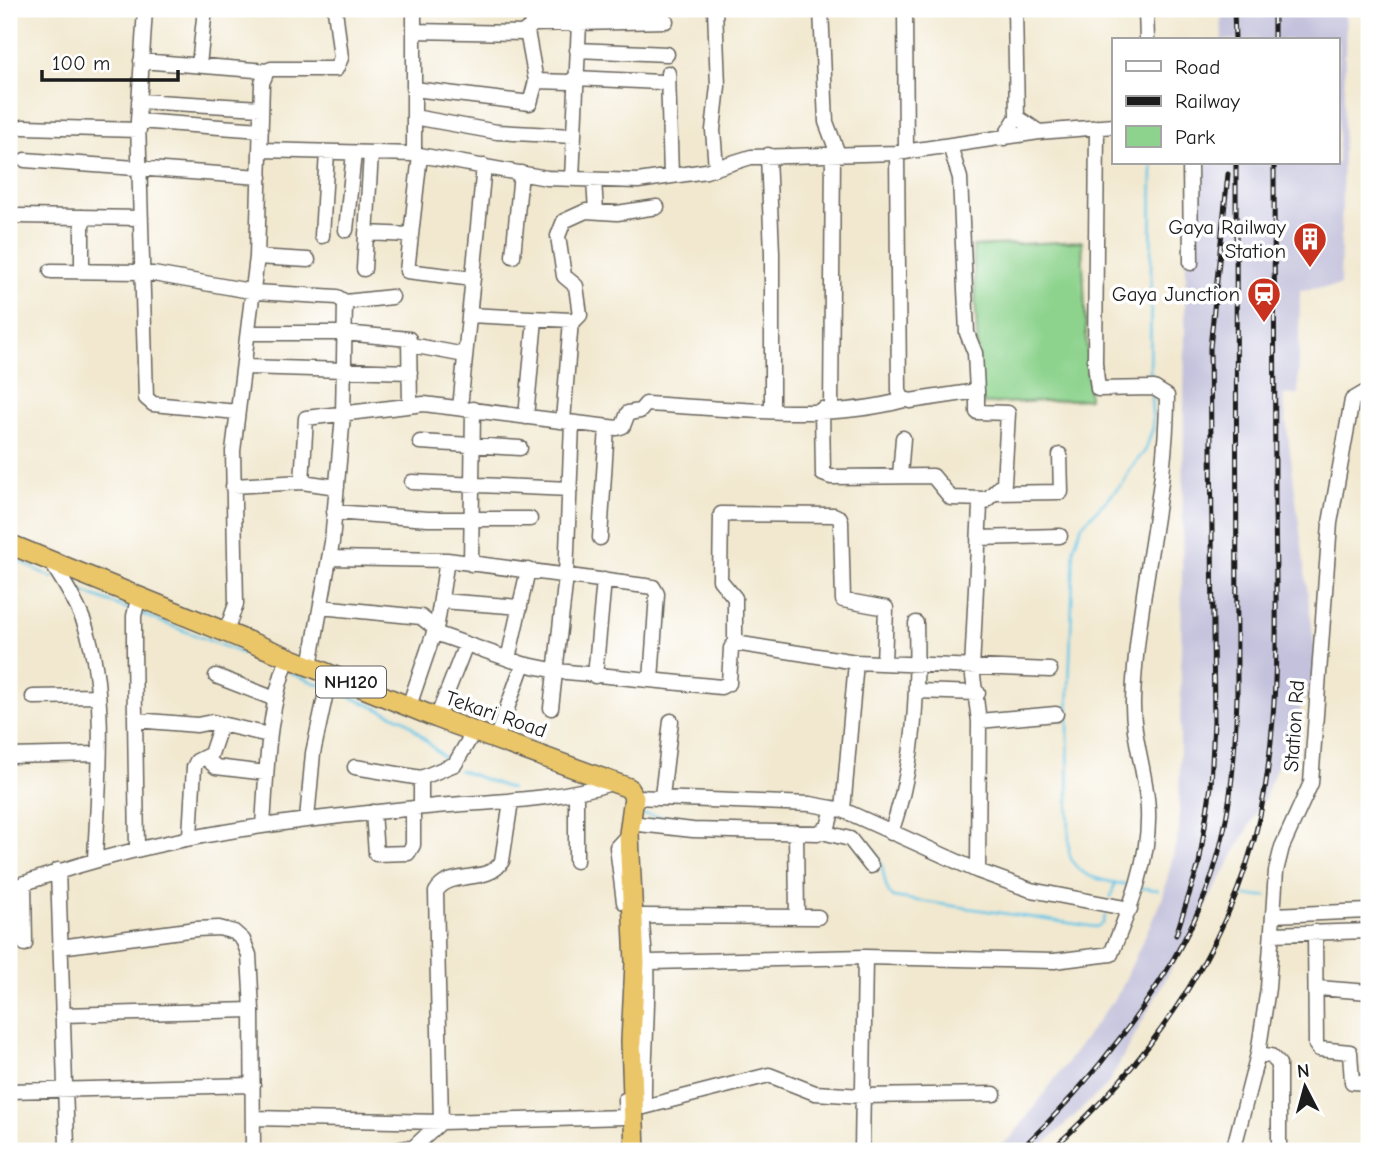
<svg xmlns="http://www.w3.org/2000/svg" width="1378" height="1160" font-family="'Comic Neue',sans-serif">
<rect width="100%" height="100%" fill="#fff"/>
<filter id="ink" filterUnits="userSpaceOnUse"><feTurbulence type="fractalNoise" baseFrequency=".0143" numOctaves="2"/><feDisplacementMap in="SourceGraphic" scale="14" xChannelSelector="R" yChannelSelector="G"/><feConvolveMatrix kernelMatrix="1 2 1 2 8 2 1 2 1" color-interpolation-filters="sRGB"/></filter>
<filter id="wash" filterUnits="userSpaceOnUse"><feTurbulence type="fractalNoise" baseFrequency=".00686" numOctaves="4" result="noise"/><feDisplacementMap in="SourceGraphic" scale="28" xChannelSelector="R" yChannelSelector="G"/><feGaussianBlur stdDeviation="1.57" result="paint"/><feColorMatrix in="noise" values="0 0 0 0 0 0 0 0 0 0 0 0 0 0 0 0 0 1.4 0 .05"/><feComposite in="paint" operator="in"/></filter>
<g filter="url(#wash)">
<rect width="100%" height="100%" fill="#f1e8cf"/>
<path fill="#c3c1db" d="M1221,9h125l-6,277 -40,4 -2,104 -15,1 34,273 -54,133 -155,283 -71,67h-45l20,-14 108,-146 43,-95 16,-65 7,-585 20,-83h132v-123h-116z"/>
<path fill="#8dd38d" stroke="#547854" stroke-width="2" d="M1082,241l7,158 -109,5 -7,-158z"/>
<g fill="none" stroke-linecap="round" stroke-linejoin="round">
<path stroke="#68c5e6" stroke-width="2.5" d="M1150,382l2,-219
M15,559l38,19
M78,590l52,20
M141,614l136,53
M291,673l29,12
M334,690l71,30 42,41
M459,770l52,19
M641,814l77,10
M856,837c36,15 22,48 37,60l203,30 7,-4 2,-7
M1130,886c-24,-6 -55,-6 -61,-34l-1,-136 6,-169 8,-22 42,-43 6,-13 15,-18 8,-23 -2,-32
M1142,888l16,2
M1245,896h22
M1111,897l4,-15"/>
</g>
</g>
<g filter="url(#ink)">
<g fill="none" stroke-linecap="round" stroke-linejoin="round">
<g stroke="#67635b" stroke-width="17">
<path id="minor" d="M145,9l-7,112 8,277 7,6 84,8
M715,9l3,77 -5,44 3,38
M821,9l5,113 12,32
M905,9l1,143
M1146,9l1,31
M414,31l108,2 12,-9 132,-3
M577,50l90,4
M141,61l126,10
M199,65l6,-56
M668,73l3,103
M536,81l34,1 5,-4 85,4
M414,89l116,14 6,-22 -9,-50
M139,101l122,7
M414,117l83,15 76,4
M1017,117l22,15 75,-6
M138,121l123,9
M23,127l116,3
M1004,138l13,-21 -2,-108
M261,150l153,4 133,24 91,3 68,-10 45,-14 146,-4 142,-21
M897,153l2,238 3,7 8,3 67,-10 -2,-38 -8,-20 -7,-155 -10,-32
M414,154v-145
M420,155l-13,116 66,8
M768,155l4,98v157
M25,160l235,17
M1190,163l1,100
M572,179l7,-156
M594,180l2,31
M18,216l123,2
M346,230l8,-77
M366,233l45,2
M322,236l5,-84
M513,256l8,-83
M257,257l51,3
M364,269l7,-116
M51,271l91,1 114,20 81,5 8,5
M82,271v-54
M469,315l102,5 -8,101
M572,323l8,-8 -4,-29 -12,-10 -6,-40 6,-15 22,-10 31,2 40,-6
M248,333h96l65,6 1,66
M411,345l54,10
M244,367l166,5
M977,391v21l31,1 -4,70 -24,23 -8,163 7,52 -1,150
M460,408l24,-242
M822,409l1,65 8,3 102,-1 18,22 33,1
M831,409l2,-255
M526,417l9,-98
M420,442l100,6
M900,476l3,-38
M302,482l4,-64 118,-14 193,24 6,-2 5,-13 12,-2 6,-7c82,4 179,18 258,-4
M412,482l158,7
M233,486l69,-4 35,5
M996,493l65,-1 -1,-37
M334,512l94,7h102
M600,538l7,-111
M978,538l82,-2
M329,558l118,2 206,27 4,7 -6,86
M51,562c13,20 28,44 35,66 22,65 12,163 9,231
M471,564l2,-155
M442,601l78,6
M321,607l100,10 10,8 6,-1
M226,632l10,-28 -3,-153 24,-194 5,-174 5,-12 4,-2h65l5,-11 -6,-49
M435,633l88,31 34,7 164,16 8,-4 2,-35 4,-5 121,19 194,8
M735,643v-45l-15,-18 1,-66 113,1 6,3 1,4 2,78 43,8 -2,55
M508,659l20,-89
M310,666l22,-124 11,-127 2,-113 47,-5
M216,676l59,23
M595,676l9,-96
M917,691l61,2
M33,697l64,-1
M409,706l28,-82 10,-64
M551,708l15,-132 6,-153
M437,718l29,-74
M136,720l61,5 15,-3 57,13
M979,721l77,-7
M496,739l27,-75
M9,756l89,-2
M206,758l10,9 50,6
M355,767l66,11
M576,795v66
M662,796l9,-75
M634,797l176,7 33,6 135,61 53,19 99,19
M421,807v-29l34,-14 19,-33
M843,810l13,-148
M373,812l3,42 32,-1 5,-8v-37
M307,819l6,-66 17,-79
M630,823l63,7 125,3 10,-6 5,-19
M263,825c4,-56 4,-114 25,-167
M796,832l1,85
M822,832l28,7 21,27
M891,833c24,-70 27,-136 25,-210
M190,836l4,-69 3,-6 14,-7 10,-30
M137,848l-3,-197v-35l5,-21
M58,870l9,276
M24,883l1,61
M9,889c137,-52 262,-66 406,-81 68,-7 134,-5 200,-26
M624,902l-7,-55 12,-13 2,4
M1273,915l96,-4
M642,916l176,1
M642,924l3,35 6,3 214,-5 -3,194
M1315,932l1,113 3,4 31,3 2,30 17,1
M1272,934l97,-3
M60,947l136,-18 23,-1 15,4 9,8 6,15 3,55 1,141
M865,957l189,4 57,-7c18,-44 39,-93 37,-143 -1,-36 -16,-73 -15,-110 3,-102 34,-203 34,-305l-13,-8 -56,1 -3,-26 2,-236
M647,961c2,49 -4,97 -3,146l125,-32 46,18 47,3 132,-2
M1318,988l51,4
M62,1015l190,-5
M1258,1054l13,2 8,8v87
M9,1091l244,-6
M253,1118l188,4 185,-5 -1,-17
M413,1148l28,-26 -5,-230c12,-23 53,-7 66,-31l9,-60
M391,1151l15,-3 12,3
M1233,1151l25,-97 10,-66 8,-117 6,-24 29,-64 19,-260 22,-123 17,-10"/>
</g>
<g stroke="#67635b" stroke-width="22">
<path id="highway" d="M9,544l428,174 192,70 5,9 -5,37 6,129 -4,78 4,110"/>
</g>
<use href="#minor" stroke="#fff" stroke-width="14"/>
<use href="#highway" stroke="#ebc669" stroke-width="19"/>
<g stroke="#1c1c1c" stroke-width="5">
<path id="rail" d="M1234,9l1,31
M1274,40v-31
M1176,935l23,-71 12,-78 3,-66 -4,-372 18,-174
M1019,1151c70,-66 150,-166 186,-256 25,-63 30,-132 32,-199l-1,-533
M1050,1151c106,-94 192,-220 215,-362 15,-94 11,-192 10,-287 -1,-113 -1,-226 -1,-339"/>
</g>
<use href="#rail" stroke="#fff" stroke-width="2.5" stroke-dasharray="8" stroke-linecap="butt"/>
</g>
</g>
<defs>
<g id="building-pin" transform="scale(1.75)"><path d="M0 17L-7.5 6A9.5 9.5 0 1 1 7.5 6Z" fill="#c8321e" stroke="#fff"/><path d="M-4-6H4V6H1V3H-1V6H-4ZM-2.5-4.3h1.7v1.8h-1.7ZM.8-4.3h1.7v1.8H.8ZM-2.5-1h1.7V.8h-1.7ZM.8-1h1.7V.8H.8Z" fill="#fff"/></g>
<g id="station-pin" transform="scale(1.75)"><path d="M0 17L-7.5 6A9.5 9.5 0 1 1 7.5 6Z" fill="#c8321e" stroke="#fff"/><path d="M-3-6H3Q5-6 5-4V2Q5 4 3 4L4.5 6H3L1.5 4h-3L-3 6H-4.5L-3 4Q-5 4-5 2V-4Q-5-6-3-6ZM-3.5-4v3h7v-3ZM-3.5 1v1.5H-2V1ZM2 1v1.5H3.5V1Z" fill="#fff"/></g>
</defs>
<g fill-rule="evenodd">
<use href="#building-pin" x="1310" y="239"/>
<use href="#station-pin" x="1264" y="294"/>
</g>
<g text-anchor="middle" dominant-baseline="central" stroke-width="7" stroke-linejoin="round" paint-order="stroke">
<rect fill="#fff" stroke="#606060" stroke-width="2" x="316" y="666.5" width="70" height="31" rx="5"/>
<g font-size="19" font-weight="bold" fill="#1c1c1c">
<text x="351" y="682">NH120</text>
</g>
<g font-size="21" fill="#1c1c1c" stroke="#fff" text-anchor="end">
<text x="1286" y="227">Gaya Railway<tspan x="1286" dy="24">Station</tspan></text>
<text x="1240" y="294">Gaya Junction</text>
</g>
<g font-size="21" fill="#1c1c1c" stroke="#fff">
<text transform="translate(496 714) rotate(19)">Tekari Road</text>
<text transform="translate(1294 726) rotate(-86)">Station Rd</text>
</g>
</g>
<rect width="1378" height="1160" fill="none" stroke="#fff" stroke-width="35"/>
<rect x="1112" y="38" width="228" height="126" fill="#ffffff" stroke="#a4a4a4" stroke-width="2"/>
<rect x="1126" y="61" width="35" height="10" fill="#ffffff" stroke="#a4a4a4" stroke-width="2"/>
<text x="1175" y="74" font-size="21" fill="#1c1c1c">Road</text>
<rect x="1126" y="96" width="35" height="10" fill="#1c1c1c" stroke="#a4a4a4" stroke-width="2"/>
<text x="1175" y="108" font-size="21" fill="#1c1c1c">Railway</text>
<rect x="1126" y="126" width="35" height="21" fill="#8dd38d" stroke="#a4a4a4" stroke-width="2"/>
<text x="1175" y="144" font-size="21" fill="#1c1c1c">Park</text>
<g transform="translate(1305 1087) rotate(354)" stroke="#ffffff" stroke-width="5" paint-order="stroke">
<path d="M0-5L12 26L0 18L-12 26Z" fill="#1c1c1c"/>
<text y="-10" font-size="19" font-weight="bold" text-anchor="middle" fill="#1c1c1c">N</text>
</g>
<path d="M42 70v10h136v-10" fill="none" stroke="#1c1c1c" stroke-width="3.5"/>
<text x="52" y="70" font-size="21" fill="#1c1c1c" stroke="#ffffff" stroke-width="5" paint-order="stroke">100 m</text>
</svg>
